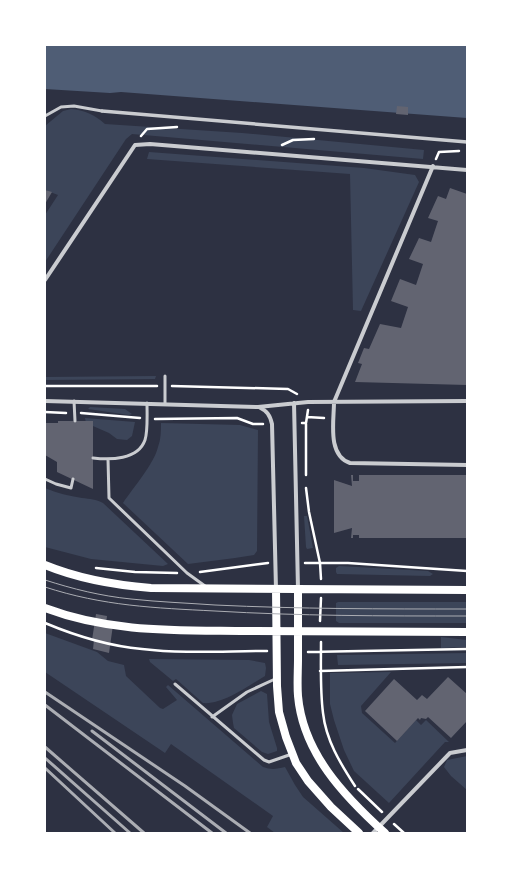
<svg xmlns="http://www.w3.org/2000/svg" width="512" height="878" font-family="'Noto Sans',sans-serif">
<rect width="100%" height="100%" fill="#2d3142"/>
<path fill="#3c4559" d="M71,109c13,1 24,6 34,15l137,9 182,17 -1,9 -291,-25 -6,5 -81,123v-47l13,-20 -13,-5v-64l18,-15z
M149,152l215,16 51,7 4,7 -58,129 -8,-1 -3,-136 -203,-15z
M156,376l-1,3 -110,1v-3z
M90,407l35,2 7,5 -3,1 -41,-6z
M85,418l50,4 -3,14 -5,4 -10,-1 -8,-6 -23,-10z
M161,423l79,2 18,5 -1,121 -3,4 -19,3 -47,6 -65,-61c10,-15 31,-39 35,-56 3,-8 3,-16 3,-24z
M45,488c12,5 24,8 37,10 8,1 14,1 21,5l65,61 -5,2 -72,-7 -46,-12z
M304,516h3l6,32 -6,1 -1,-2z
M339,566l89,5 5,3 -3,2 -93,-2 -1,-2v-4z
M338,602h129v21h-128l-3,-2v-18z
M45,633l52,19 11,9 16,4 2,11 34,32 3,1 14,-9 -11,-13 2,-2 95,82c8,3 14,2 22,0l10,18 8,12 41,36h-69l-8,-6 6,-11 -102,-72 -6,9 -120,-81z
M441,637l26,3v7l-26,1z
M467,653v10l-129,2 -1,-10h2z
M149,659l100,1 16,3 1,5 -1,8c-17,10 -43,29 -62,27l-27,-24 -3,2 -23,-19z
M391,672l-30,34 1,7 33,30 21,-23 5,5 5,-5 23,22h-4l-56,61 -35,-32 -10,-21 -10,-30 -4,-16v-31z
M261,691l6,3 2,28 8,26v3l-9,3 -6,-2 -28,-24 -1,-5 -1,-8 5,-11z
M467,756v34l-16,-14 -7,-9 3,-7z"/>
<path fill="#4f5d75" d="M45,45h422v73l-346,-26 -11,1 -65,-4z"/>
<path fill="#626471" d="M397,106l11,1v8l-12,-1z
M450,188l17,6v191l-112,-3 7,-18 -4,-1 6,-15 5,1 11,-25 21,4 7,-21 -17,-6 9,-22 16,6 7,-21 -14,-5 10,-21 12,4 7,-21 -10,-3 10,-22 8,3z
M45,190l7,2 -7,12z
M58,421h35v68l-36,-17v-10l-12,-7v-32h13z
M351,475h2v6h6v-6h108v63h-108v-3h-6v3h-2l1,-10 -18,5v-53l18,6z
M96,614l11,2 -1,8 7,1 -4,28 -16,-4 1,-9h-2z
M448,677l19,17v27l-16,17 -23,-21 -2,2 -5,-1 -1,2 -2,-2 -21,23 -32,-30 29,-32 23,21 5,-5 5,4z"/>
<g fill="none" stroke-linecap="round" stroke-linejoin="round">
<path stroke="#fff" stroke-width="2.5" d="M141,136l6,-7 30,-2
M282,145l11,-5 21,-1
M436,159l3,-7 20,-1
M45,386h112
M172,386l116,3 9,5
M45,412l21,1
M81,413l59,5
M307,417l17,1
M155,419l82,-1 16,6h10
M302,423h4l2,-13
M306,424v51
M306,488l3,24 11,51 1,16
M305,563h43l119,8
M96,568l39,4 42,1
M200,572l68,-9
M320,621l1,-23
M45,623c31,13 63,23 97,26 41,5 83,2 125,2
M321,642c0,24 -1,48 2,71 3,27 17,50 32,73
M308,652l159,-3
M320,671l147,-4
M358,789l24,23
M394,824l10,9"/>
<path stroke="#caccd0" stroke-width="3" d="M45,116l16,-9 13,-1 28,5
M165,376v28
M74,401l1,20
M93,458c17,2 45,2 52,-18 3,-9 2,-26 2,-37
M108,459l1,39 78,75 18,13
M45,479l11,5 15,4 2,-9
M175,684l89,76 5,2 23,-8
M212,717l35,-25 28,-13"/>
<path stroke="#caccd0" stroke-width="3.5" d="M102,111l365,31"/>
<path stroke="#caccd0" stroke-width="4" d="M433,166l-99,236c0,19 -7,53 16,61l117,2
M45,280l90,-135 15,-1 317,26
M45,401l213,6 50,-5 159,-1
M294,403l4,186
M259,407c8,4 11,8 13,17l4,165
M373,833l77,-80 17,-3"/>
<path stroke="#fff" stroke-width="8" d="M45,565c34,14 69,20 106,23l316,2
M276,589l1,97 2,26 7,25 10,26 12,18 23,26 28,26
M298,589c0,23 0,47 0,70 0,12 -1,25 0,37 5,57 46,100 87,137
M45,608c66,25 132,22 201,23 73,1 147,1 221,1"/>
<path stroke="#abadb3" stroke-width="1" d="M45,580c28,9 56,16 86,19 28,3 56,4 84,6 84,4 168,4 252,4
M45,587c58,19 110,21 170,24 84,5 168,5 252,5"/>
<path stroke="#abadb3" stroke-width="3" d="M45,692l140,94 65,47
M45,705l167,128
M92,731l134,102
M45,747l99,86
M45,758l85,75
M45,768l70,65"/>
</g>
<rect width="512" height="878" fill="none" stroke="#ffffff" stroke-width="92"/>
</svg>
